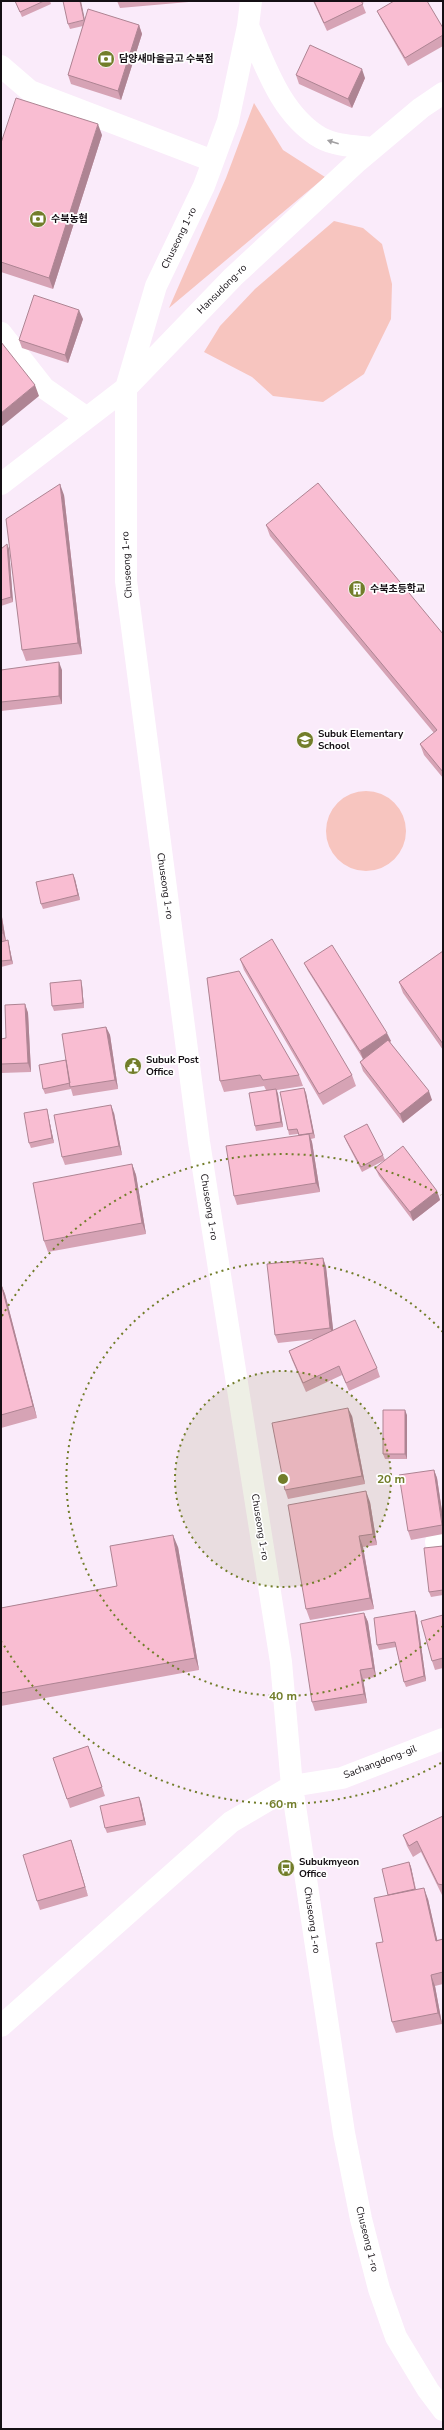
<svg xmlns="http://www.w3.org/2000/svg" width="444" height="2430" font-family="'Nunito Sans','Noto Sans KR',sans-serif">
<rect width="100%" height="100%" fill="#faebfa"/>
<path fill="#f7c5bf" d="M254,103l29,47 42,27 -156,131 57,-130z
M334,221l29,7 19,16 10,40 -1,35 -27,55 -41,28 -50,-6 -21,-19 -48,-25 16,-26 35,-37z
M326 831a40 40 0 1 1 80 0a40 40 0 1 1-80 0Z"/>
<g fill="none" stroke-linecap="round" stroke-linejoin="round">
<path stroke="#fff" stroke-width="22" d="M251,1l-3,25 -20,95 -24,65 -48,100 -30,102v193l73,561 82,520 11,124 52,347 17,86 18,70 17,48 32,53 15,20
M248,26c17,39 33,89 73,112 15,8 34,8 51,10
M1,66l29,25 183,70
M1,333l43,55 43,30
M1,484l125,-96 107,-111 125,-116 63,-53 22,-15
M436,1542l7,1
M1,2026l230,-204 61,-36 50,-8 101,-39"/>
</g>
<path fill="#d6a3b5" d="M15,1h35l1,3 -29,13z
M117,1h83l-80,7z
M313,1h54l-5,2 4,10 -39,18z
M377,11l66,17v18l-35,20 -27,-47z
M85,20l54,5 3,9 -21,66 -50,-16 -3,-9 15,-49 -13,3 -2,-5z
M296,75l69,3 -13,30 -53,-24z
M102,135l-49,154 -52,-17v-129z
M83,319l-15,44 -46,-15 -3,-8z
M64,495l18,159 -56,7 -4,-11z
M266,525l177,109v144l-19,-23 -4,-11 14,-11 -164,-197z
M7,544l2,5 4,53 -12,4v-57z
M1,670h61v34l-61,7z
M75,879l5,21 -37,9 -2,-5z
M1,911l5,30 3,4 4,19 -12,3z
M443,951v99l-40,-57 -4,-11z
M240,959l112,116 4,11 -33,19 -79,-135z
M304,963l87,78 -1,1 42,58 -29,23 -40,-52 -3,-9 3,-3 -55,-88z
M207,978l92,97 4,11 -26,4 1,4 5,33 -27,4 -1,-5 11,-36 -2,-4 -40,6 -4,-11z
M82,985l2,23 -30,3 -2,-5z
M25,1004l3,9 3,59 -30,1v-34l5,-1z
M106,1027l4,8 8,54 -45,7 -2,-7 -26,5 -2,-5 23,-29z
M306,1093l9,45 -4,1 1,3 8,50 -83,13 -3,-9 65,-61 -1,-1 -9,1 -1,-5z
M47,1109l1,5 6,29 -23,5 -2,-5z
M114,1113l8,42 -57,10 -3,-8z
M344,1136l39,19 2,5 -23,12 -16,-31z
M132,1164l4,11 10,59 -98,18 -4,-11z
M375,1168l62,23 3,9 -27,21 -34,-45z
M323,1258l3,9 7,63 44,38 3,9 -31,14 -7,-16 -36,17 -14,-32 -3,-9 26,-12 -37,4 -3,-8z
M1,1284l4,10 32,124 -36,10z
M407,1415v44h-22l-2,-5z
M352,1416l13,68 -77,15 -3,-9z
M434,1470l3,8 6,40v16l-32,6 -3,-9z
M370,1502l7,43 -14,2 11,62 -64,11 -4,-11z
M443,1546v49l-12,2 -2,-5z
M178,1547l21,123 -198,36v-98l116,-22z
M415,1611l2,5 9,65 -20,6 -2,-5 -8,-35 -17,3 -2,-5z
M364,1613l4,9 8,55 -13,2 4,24 -52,8 -3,-9z
M443,1615v53l-8,2 -3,-9z
M88,1746l17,50 -35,12 -17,-50z
M141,1802l5,23 -39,8 -2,-5z
M443,1816v79h-1l-21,-43 -8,5 -6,-11 -4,-11z
M71,1840l17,56 -48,14 -3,-9z
M409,1862l2,5 5,22 12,10 9,41 6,-1v45l-8,2 7,38 -46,9 -4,-11 -9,-80 5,-47z"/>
<path fill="#ae8493" d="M80,1h1l5,24 -2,-5z
M139,25l3,9 -21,66 -3,-9z
M362,69l3,9 -13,30 -4,-9z
M98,124l4,11 -49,154 -4,-11z
M79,310l4,9 -15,44 -3,-8z
M35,385l4,11 -38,31v-14z
M60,484l4,11 18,159 -4,-11z
M7,544l2,5 4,53 -2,-5z
M59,662l3,8v34l-3,-8z
M73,874l2,5 5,21 -2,-5z
M1,911l5,31 -3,-9 -2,-12z
M8,940l1,5 4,19 -2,-4z
M81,980l1,5 2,23 -1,-5z
M25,1004l3,9 3,59 -3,-9z
M106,1027l4,8 8,54 -3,-9z
M387,1033l4,8 -28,18 -3,-8z
M304,1088l2,5 9,45 -2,-5z
M276,1089l2,5 5,33 -2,-5z
M429,1091l3,9 -29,23 -3,-9z
M111,1105l3,8 8,42 -3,-9z
M47,1109l1,5 6,29 -2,-5z
M309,1134l3,8 8,50 -4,-9z
M132,1164l4,11 10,59 -4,-11z
M437,1191l3,9 -27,21 -3,-9z
M323,1258l3,9 8,70 -4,-9z
M1,1284l4,10 32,124 -4,-12z
M348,1408l4,8 13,68 -3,-8z
M405,1410l2,5v44l-2,-5z
M434,1470l3,8 6,40v10z
M366,1491l4,11 7,43 -4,-11z
M173,1535l5,12 21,123 -4,-12z
M359,1536l4,11 11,62 -4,-11z
M415,1611l2,5 9,65 -2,-5z
M364,1613l4,9 8,55 -3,-9z
M360,1670l3,9 4,24 -3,-9z
M139,1797l2,5 5,23 -2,-5z
M71,1840l3,9 14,47 -3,-9z
M409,1862l2,5 6,28 -1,-5z
M424,1888l4,11 12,53 -4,-11z
M431,1975l4,11 7,38 -4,-11z"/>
<path fill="#f9bdd2" stroke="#ae8493" d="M15,1h29l-24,11z
M63,1h17l4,19 -16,4z
M314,1h47l2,3 -39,19z
M394,1h33l16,27v7l-38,23 -28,-47z
M88,9l51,16 -21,66 -50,-16z
M310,45l52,24 -14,30 -52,-24z
M16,98l82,26 -49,154 -48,-16v-119z
M34,295l45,15 -14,45 -46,-15z
M1,342l34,43 -34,28z
M318,483l125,151v138l-23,-28 17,-14 -171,-205z
M60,484l18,159 -56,7 -16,-131z
M7,544l4,53 -10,3v-51z
M59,662v34l-58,6v-32z
M73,874l5,21 -37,9 -5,-22z
M1,921l2,12h-2z
M272,939l80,136 -33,19 -79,-135z
M8,940l3,20 -10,1v-19z
M332,945l55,88 -27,18 -56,-88z
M443,951v93l-44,-62z
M239,971l60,104 -36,5 -3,-5 -40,6 -13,-103z
M81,980l2,23 -31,3 -2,-23z
M25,1004l3,59 -27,1v-25l5,-1 -1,-33z
M106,1027l9,53 -45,7 -8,-53z
M388,1040l41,51 -29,23 -40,-52z
M66,1060l4,23 -27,6 -4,-24z
M304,1088l9,45 -14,2 -2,-6 -9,1 -8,-38z
M276,1089l5,33 -26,4 -6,-33z
M111,1105l8,41 -57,11 -8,-42z
M47,1109l5,29 -23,5 -5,-30z
M367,1124l16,31 -22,12 -17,-31z
M309,1134l7,49 -82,13 -8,-50z
M403,1146l34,45 -27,21 -35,-44z
M132,1164l10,59 -98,18 -11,-58z
M323,1258l7,70 -55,7 -8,-71z
M1,1284l32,122 -32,9z
M355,1320l22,48 -31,15 -7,-17 -36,17 -14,-32z
M348,1408l14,68 -77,14 -13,-67z
M383,1410h22v44h-22z
M434,1470l8,55 -34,6 -9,-56z
M366,1491l7,43 -14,2 11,62 -64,11 -18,-104z
M173,1535l22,123 -194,35v-85l116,-22 -7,-40z
M443,1546v44l-14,2 -5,-44z
M415,1611l9,65 -20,6 -9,-40 -18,3 -3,-27z
M364,1613l9,55 -13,2 4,24 -52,8 -12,-78z
M443,1615v43l-11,3 -11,-40z
M88,1746l14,41 -35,12 -14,-41z
M139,1797l5,23 -39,8 -5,-22z
M443,1816v69l-5,-1 -21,-43 -8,5 -6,-11z
M71,1840l14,47 -48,14 -14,-46z
M409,1862l6,27 -27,6 -6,-26z
M424,1888l12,53 7,-2v33l-12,3 7,38 -46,9 -16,-79 7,-1 -9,-44z"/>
<defs><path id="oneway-solid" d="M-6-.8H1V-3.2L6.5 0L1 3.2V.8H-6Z"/></defs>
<use fill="#a19fa1" href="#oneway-solid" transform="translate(333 142) rotate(-162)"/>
<circle cx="283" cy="1479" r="108" fill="#727d2a" fill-opacity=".12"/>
<g fill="none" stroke="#727d2a" stroke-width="2" stroke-dasharray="2 4">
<circle cx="283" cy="1479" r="108"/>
<path d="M443 1626A217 217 0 1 1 443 1332"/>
<path d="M441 1763A325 325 0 0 1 2 1642M2 1316A325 325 0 0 1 441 1195"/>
</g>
<defs>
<g id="bank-disc" transform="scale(0.9)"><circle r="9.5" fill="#727d2a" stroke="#fff"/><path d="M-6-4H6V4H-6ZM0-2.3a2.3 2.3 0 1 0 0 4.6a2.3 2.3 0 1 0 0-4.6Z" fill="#fff"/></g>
<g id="building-disc" transform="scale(0.9)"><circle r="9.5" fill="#727d2a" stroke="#fff"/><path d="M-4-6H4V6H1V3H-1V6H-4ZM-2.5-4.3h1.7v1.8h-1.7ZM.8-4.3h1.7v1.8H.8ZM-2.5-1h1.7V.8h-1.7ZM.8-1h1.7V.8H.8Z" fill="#fff"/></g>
<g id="school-disc" transform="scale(0.9)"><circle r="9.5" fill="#727d2a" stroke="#fff"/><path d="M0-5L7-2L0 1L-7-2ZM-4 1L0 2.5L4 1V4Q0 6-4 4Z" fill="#fff"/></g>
<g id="civic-disc" transform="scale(0.9)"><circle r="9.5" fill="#727d2a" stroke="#fff"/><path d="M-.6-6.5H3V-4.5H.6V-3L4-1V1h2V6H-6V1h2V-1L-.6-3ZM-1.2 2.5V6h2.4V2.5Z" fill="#fff"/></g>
<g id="bus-disc" transform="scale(0.9)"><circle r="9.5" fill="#727d2a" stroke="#fff"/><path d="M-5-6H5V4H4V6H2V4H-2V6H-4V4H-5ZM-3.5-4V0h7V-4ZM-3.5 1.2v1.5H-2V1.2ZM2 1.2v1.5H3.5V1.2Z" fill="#fff"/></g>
</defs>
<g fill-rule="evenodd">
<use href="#bank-disc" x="106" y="59"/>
<use href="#bank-disc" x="38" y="219"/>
<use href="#building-disc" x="357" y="589"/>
<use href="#school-disc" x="305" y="740"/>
<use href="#civic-disc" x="133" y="1066"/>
<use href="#bus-disc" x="286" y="1868"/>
</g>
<g text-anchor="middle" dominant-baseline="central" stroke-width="3.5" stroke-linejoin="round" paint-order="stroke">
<g font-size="10" font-weight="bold" fill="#140f14" stroke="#fff" text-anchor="start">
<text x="119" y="59">담양새마을금고 수북점</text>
<text x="51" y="219">수북농협</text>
<text x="370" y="589">수북초등학교</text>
<text x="318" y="734">Subuk Elementary<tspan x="318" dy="12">School</tspan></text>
<text x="146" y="1060">Subuk Post<tspan x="146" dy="12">Office</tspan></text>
<text x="299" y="1862">Subukmyeon<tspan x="299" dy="12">Office</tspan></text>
</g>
<g font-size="10" fill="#140f14" stroke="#fff">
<text transform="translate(179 238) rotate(-64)">Chuseong 1-ro</text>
<text transform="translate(222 289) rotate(-45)">Hansudong-ro</text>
<text transform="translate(127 565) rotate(-93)">Chuseong 1-ro</text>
<text transform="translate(165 886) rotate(82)">Chuseong 1-ro</text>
<text transform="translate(209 1207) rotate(81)">Chuseong 1-ro</text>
<text transform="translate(260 1527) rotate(81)">Chuseong 1-ro</text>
<text transform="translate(380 1762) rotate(-21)">Sachangdong-gil</text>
<text transform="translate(312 1920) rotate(82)">Chuseong 1-ro</text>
<text transform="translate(367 2239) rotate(76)">Chuseong 1-ro</text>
</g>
</g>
<circle cx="283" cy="1479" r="6" fill="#727d2a" stroke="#fff" stroke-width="2"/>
<g font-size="12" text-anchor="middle" font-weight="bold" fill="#727d2a" stroke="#fff" stroke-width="3.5" stroke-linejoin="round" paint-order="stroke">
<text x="391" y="1483">20 m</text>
<text x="283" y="1700">40 m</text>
<text x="283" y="1808">60 m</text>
</g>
<rect width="444" height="2430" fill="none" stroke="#140f14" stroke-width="4"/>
</svg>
